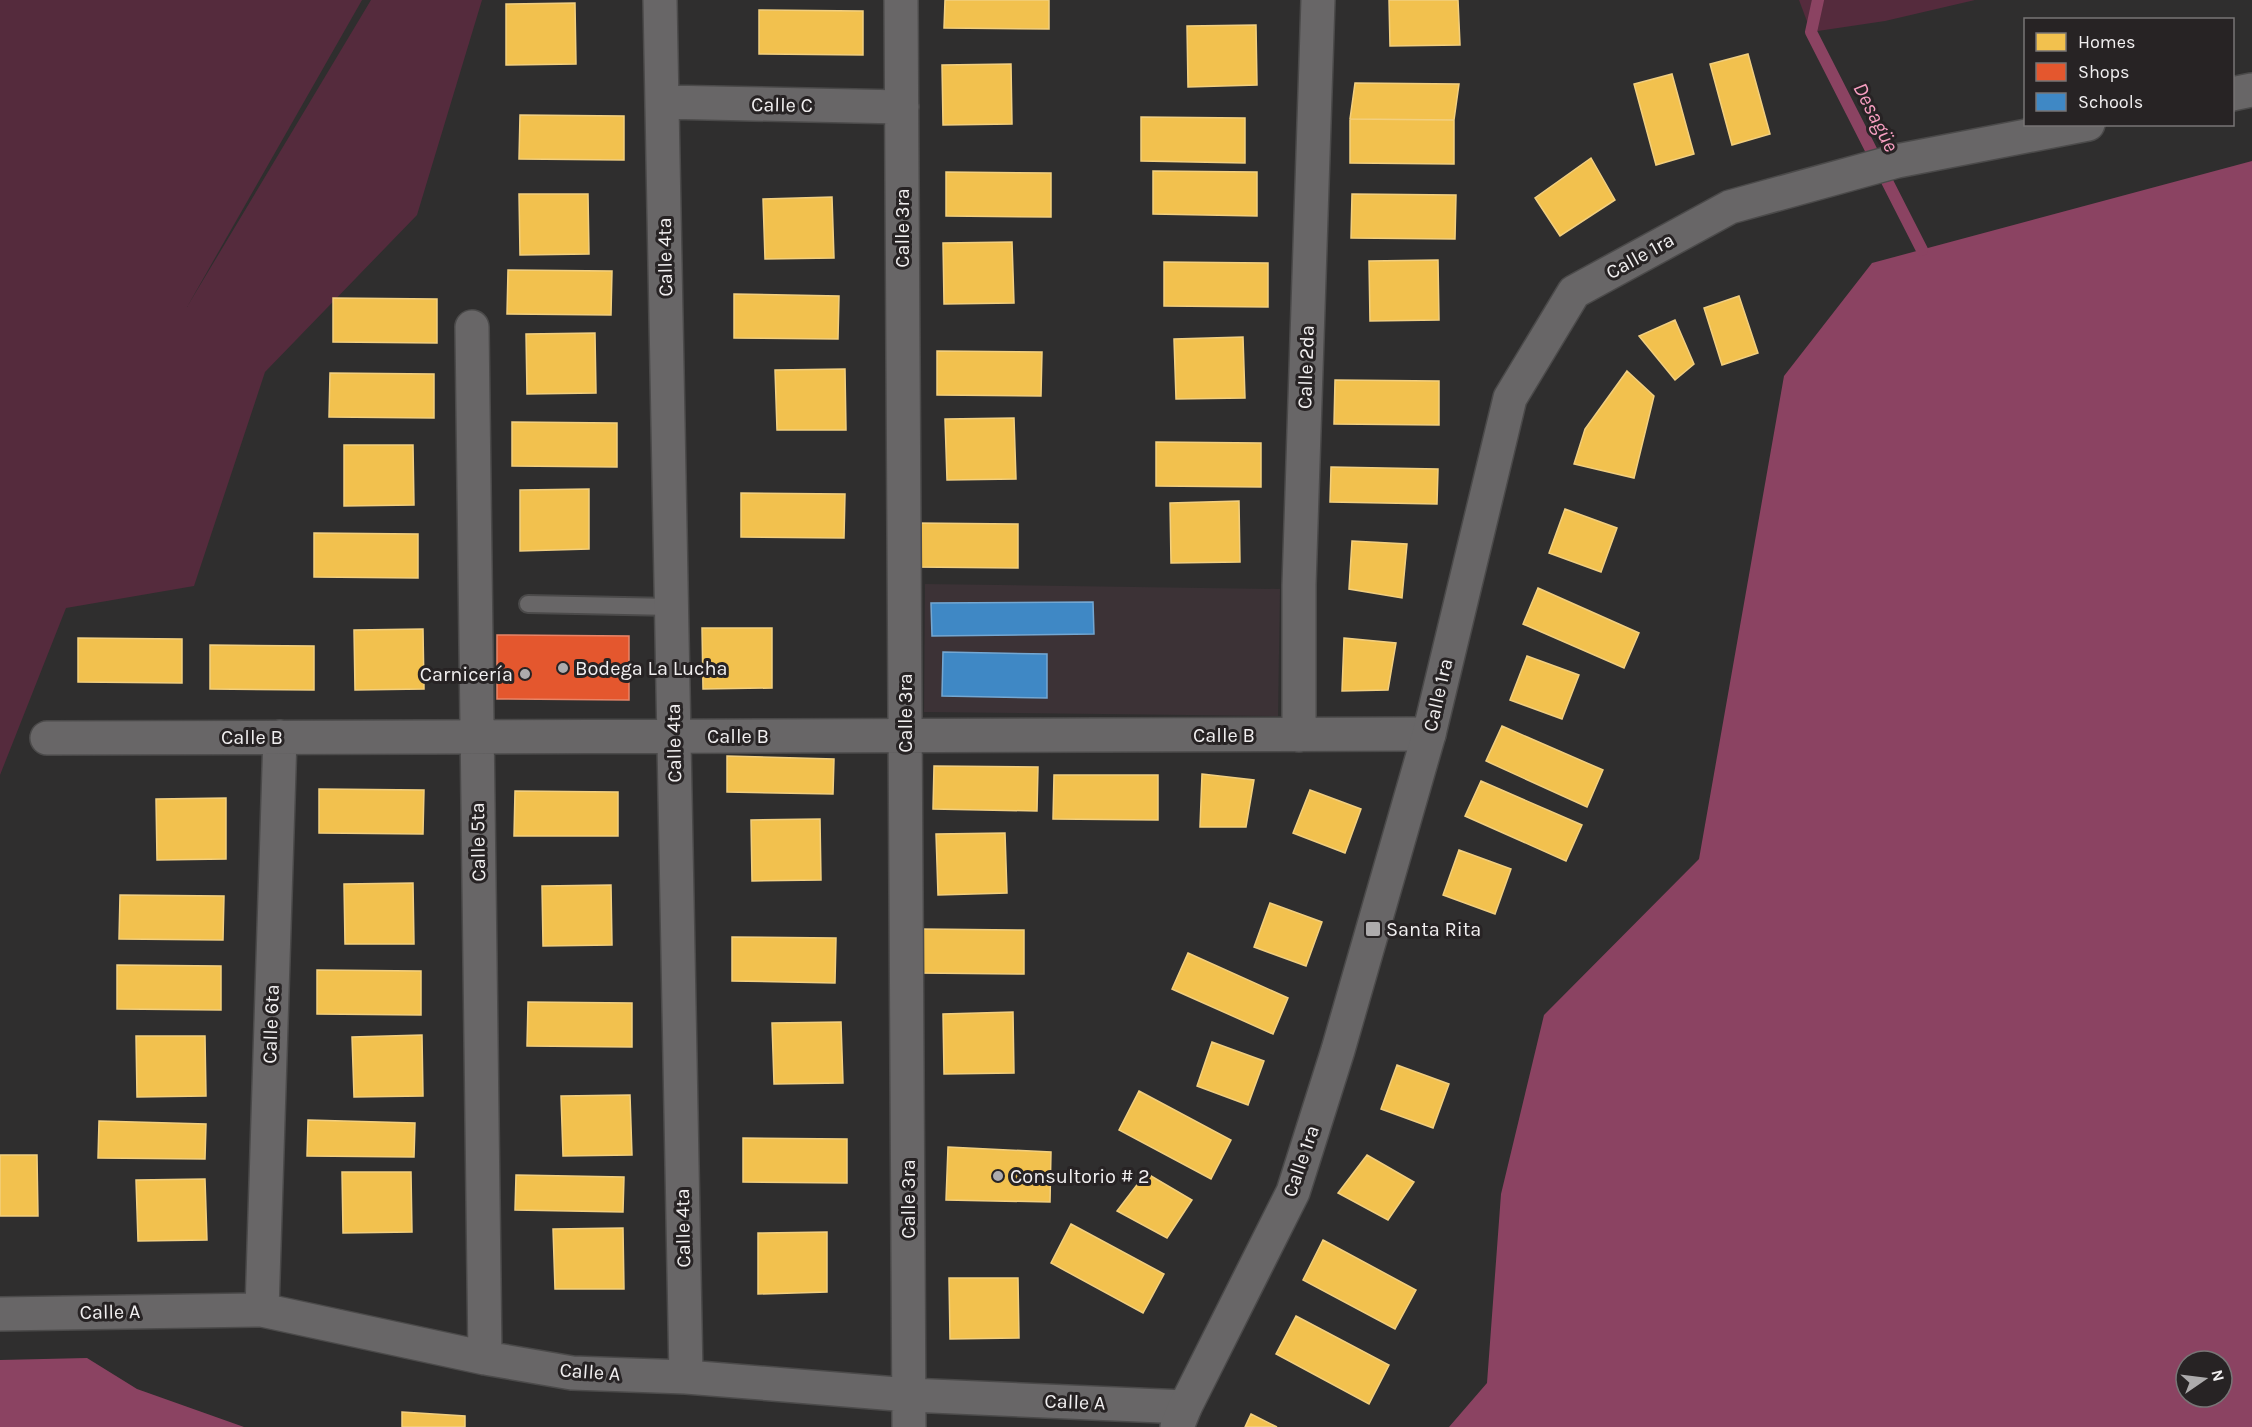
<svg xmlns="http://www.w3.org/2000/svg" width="2252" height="1427" font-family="Karla,sans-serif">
<rect width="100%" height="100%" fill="#2f2e2e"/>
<path fill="#3c3236" d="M925,584l355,5 -2,127 -354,-4z"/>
<path fill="#552b3d" d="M0,0h362l-175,307 184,-307h111l-65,215 -152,157 -71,214 -128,22 -66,167z
M1799,0h176l-90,21 -74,11z"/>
<path fill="#8b4362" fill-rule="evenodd" d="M2252,161v1266h-803l38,-44 14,-189 43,-179 155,-156 85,-483 88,-113zM2186,1361h36v36h-36z
M87,1358l50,31 107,38h-244v-67z"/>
<path fill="#f2c14e" stroke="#f2cf7f" stroke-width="1.5" d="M945,0h104v29l-105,-1z
M1389,0h69l2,45 -70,1z
M575,3l1,61 -70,1v-61z
M759,10l104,1v44l-104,-1z
M1256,25l1,60 -69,2 -1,-61z
M1748,54l22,80 -38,11 -22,-81z
M1011,64l1,60 -69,1 -1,-60z
M1672,74l22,80 -38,11 -22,-81z
M1355,83l104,1 -5,36 -104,-1z
M520,115l104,1v44l-105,-1z
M1141,117l104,1v45l-104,-2z
M1350,119l104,1v44l-104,-1z
M1591,158l24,42 -55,36 -25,-38z
M1153,171l104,1v44l-104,-2z
M946,172l105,1v44l-105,-1z
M519,194h69l1,60 -69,1z
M1352,194l104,1 -1,44 -104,-1z
M832,197l2,61 -69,1 -2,-60z
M1012,242l2,61 -70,1 -1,-61z
M1438,260l1,60 -69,1 -1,-60z
M1164,262l104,1v44l-104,-1z
M508,270l104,1 -1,44 -104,-1z
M734,294l105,2 -1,43 -104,-1z
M1739,296l19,57 -36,12 -18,-57z
M333,298l104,1v44l-104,-1z
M1675,320l19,44 -19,16 -36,-44z
M595,333l1,60 -69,1 -1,-60z
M1243,337l2,61 -69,1 -2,-60z
M937,351l105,1 -1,44 -104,-1z
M845,369l1,61h-69l-2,-60z
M1627,371l27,25 -20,82 -60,-14 11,-35z
M330,373l104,1v44l-105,-1z
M1335,380l104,1v44l-105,-1z
M1014,418l2,61 -69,1 -2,-61z
M512,422l105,1v44l-105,-1z
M1156,442l105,1v44l-105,-1z
M344,445h69l1,60 -70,1z
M1331,467l107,2 -1,35 -107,-2z
M589,489v60l-69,2v-61z
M741,493l104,1 -1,44 -103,-1z
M1239,501l1,61 -69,1 -1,-60z
M1565,509l52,19 -16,44 -52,-19z
M915,523l103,1v44l-104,-1z
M314,533l104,1v44l-104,-1z
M1352,541l55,3 -5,54 -53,-9z
M1538,588l101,45 -15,35 -101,-44z
M702,628h70v60l-69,1z
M423,629l1,60 -69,1 -1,-60z
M78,638l104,1v44l-104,-1z
M1344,638l52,5 -8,47 -46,1z
M210,645l104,1v44l-104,-1z
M1527,656l52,19 -17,44 -52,-19z
M1502,726l101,44 -16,37 -101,-46z
M727,756l107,3 -1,35 -106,-2z
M934,766l104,1 -1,44 -104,-2z
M1202,774l52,6 -8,47h-46z
M1054,775h104v45l-105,-1z
M1481,781l101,44 -16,36 -101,-45z
M319,789l105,1 -1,44 -104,-1z
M1310,790l51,19 -16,44 -52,-20z
M515,791l103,1v44h-104z
M226,798v61l-69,1 -1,-61z
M820,819l1,61 -69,1 -1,-61z
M1005,833l2,60 -69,2 -2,-61z
M1459,850l52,19 -16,45 -52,-19z
M413,883l1,61h-69l-1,-60z
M611,885l1,60 -69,1 -1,-60z
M120,895l104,1 -1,44 -104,-1z
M1270,903l52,19 -16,44 -52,-19z
M920,929l104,1v44l-105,-1z
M732,937l104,1 -1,45 -103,-2z
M1188,953l100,45 -15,36 -101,-45z
M117,965l104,1v44l-104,-1z
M317,970l104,1v44l-104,-1z
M528,1002l104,1v44l-105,-1z
M1013,1012l1,61 -70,1 -1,-60z
M841,1022l2,61 -69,1 -2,-61z
M422,1035l1,61 -69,1 -2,-60z
M136,1036h69l1,60 -69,1z
M1212,1042l52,19 -16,44 -51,-19z
M1397,1065l52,19 -16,44 -52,-19z
M1139,1091l92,49 -20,39 -92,-49z
M630,1095l2,60 -69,1 -2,-60z
M308,1120l107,3 -1,34 -107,-1z
M99,1121l107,3 -1,35 -107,-1z
M743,1138l104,1v44l-104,-1z
M948,1147l103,5 -1,50 -104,-2z
M0,1155h37l1,61h-38z
M1367,1155l47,27 -26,38 -50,-27z
M342,1172h69l1,60 -69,1z
M1146,1173l46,27 -25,38 -50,-27z
M516,1175l108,2 -1,35 -108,-2z
M205,1179l2,61 -69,1 -2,-61z
M1071,1224l93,50 -21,39 -92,-50z
M623,1228l1,61h-69l-2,-60z
M827,1232v60l-69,2v-61z
M1323,1240l93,50 -21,39 -92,-49z
M949,1278h69l1,60 -69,1z
M1296,1316l93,49 -20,39 -93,-50z
M402,1412l63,4v11h-63z
M1251,1414l26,13h-32z"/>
<path fill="#e4572e" stroke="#e88568" stroke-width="1.5" d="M497,635l132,1v64l-132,-1z"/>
<path fill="#3f88c5" stroke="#74a7d2" stroke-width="1.5" d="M1093,602l1,32 -162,2 -1,-33z
M943,652l104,2v44l-105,-2z"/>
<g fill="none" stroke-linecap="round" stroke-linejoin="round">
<path stroke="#8b4362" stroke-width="12" d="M1818,0l-7,32 111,218"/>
<g stroke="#4b4a4a" stroke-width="20">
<path id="lane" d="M528,604l144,3"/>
</g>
<g stroke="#4b4a4a" stroke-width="36">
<path id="street" d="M660,0l26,1377
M901,0l8,1427
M662,102l240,5
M472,327l13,1031
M1299,735v-150l19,-585
M47,738l1382,-4
M262,1310l18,-573
M0,1314l262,-4 223,48 87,15 114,4 223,18 276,12"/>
</g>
<g stroke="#4b4a4a" stroke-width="36">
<path id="secondary" d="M2232,94l20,-4
M1177,1427l8,-20 108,-215 45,-142 91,-316 81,-336 64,-106 156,-85 167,-46 191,-37"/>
</g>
<use href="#lane" stroke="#686667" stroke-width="16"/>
<use href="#street" stroke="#686667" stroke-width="33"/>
<use href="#secondary" stroke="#686667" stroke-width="33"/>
</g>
<g fill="#adabac" stroke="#272324" stroke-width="2">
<circle cx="563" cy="668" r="6"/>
<circle cx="525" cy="674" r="6"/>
<rect x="1365" y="921" width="16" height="16" rx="3"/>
<circle cx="998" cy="1176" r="6"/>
</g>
<g text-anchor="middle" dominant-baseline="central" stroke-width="6" stroke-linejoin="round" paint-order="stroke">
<g font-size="20" fill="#f1eff0" stroke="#272324">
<text transform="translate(782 105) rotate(1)">Calle C</text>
<text transform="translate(902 228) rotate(-90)">Calle 3ra</text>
<text transform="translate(1640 256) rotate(-29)">Calle 1ra</text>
<text transform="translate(665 257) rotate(-91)">Calle 4ta</text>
<text transform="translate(1306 367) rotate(-88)">Calle 2da</text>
<text transform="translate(1438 695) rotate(-77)">Calle 1ra</text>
<text transform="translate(905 713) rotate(-90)">Calle 3ra</text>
<text x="1224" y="735">Calle B</text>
<text x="738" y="736">Calle B</text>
<text x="252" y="737">Calle B</text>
<text transform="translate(674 743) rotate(-91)">Calle 4ta</text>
<text transform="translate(478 842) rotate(-91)">Calle 5ta</text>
<text transform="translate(271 1024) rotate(-88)">Calle 6ta</text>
<text transform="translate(1301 1161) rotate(-71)">Calle 1ra</text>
<text transform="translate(908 1199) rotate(-90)">Calle 3ra</text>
<text transform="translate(683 1228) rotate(-91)">Calle 4ta</text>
<text transform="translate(110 1312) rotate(-1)">Calle A</text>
<text transform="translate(590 1372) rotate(4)">Calle A</text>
<text transform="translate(1075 1402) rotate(2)">Calle A</text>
</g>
<g font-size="20" fill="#f1eff0" stroke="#272324" text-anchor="start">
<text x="575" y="668">Bodega La Lucha</text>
<text x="513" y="674" text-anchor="end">Carnicería</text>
<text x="1386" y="929">Santa Rita</text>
<text x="1010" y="1176">Consultorio # 2</text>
</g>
<g font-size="21" font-style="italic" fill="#f89fc2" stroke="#272324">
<text transform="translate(1876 117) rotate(63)">Desagüe</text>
</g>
</g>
<rect x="2024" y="18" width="210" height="108" fill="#272324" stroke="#787576" stroke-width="1.5"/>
<rect x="2036" y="33" width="30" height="18" fill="#f2c14e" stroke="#787576" stroke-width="1.5"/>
<text x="2078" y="48" font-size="18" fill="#f1eff0">Homes</text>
<rect x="2036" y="63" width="30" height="18" fill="#e4572e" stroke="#787576" stroke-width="1.5"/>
<text x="2078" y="78" font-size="18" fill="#f1eff0">Shops</text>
<rect x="2036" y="93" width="30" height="18" fill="#3f88c5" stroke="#787576" stroke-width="1.5"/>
<text x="2078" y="108" font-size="18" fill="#f1eff0">Schools</text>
<g transform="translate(2204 1379) rotate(76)"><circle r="28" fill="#272324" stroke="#787576" stroke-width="1.5"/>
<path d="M0-4.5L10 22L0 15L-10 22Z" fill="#adabac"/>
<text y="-9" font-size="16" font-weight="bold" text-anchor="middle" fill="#f1eff0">N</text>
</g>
</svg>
